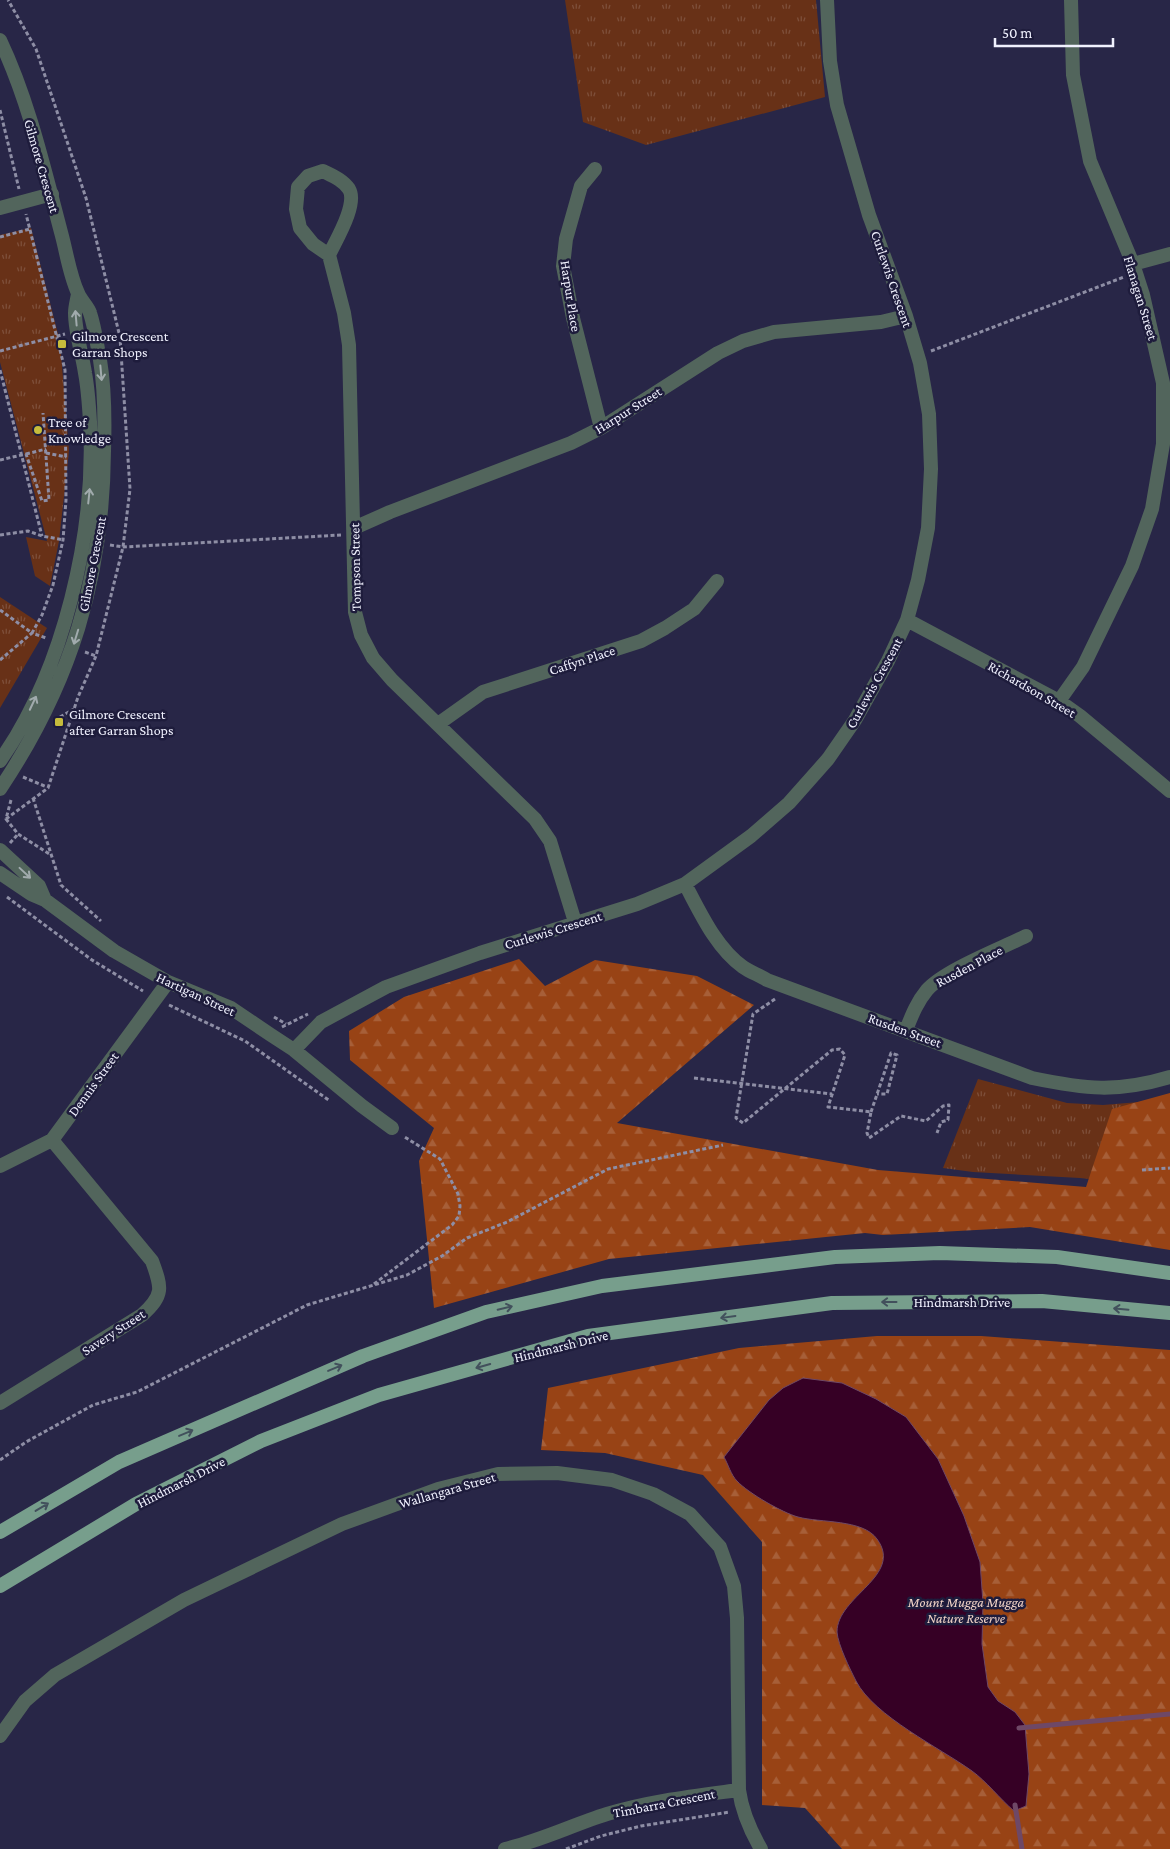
<svg xmlns="http://www.w3.org/2000/svg" width="1170" height="1849" font-family="'Crimson Pro',serif">
<defs>
<pattern id="grass-tufts" width="24" height="20" patternUnits="userSpaceOnUse" patternTransform="scale(1.25)"><rect width="24" height="20" fill="#683117"/><path d="M3 7l-1-3M5 7V3M7 7l1-3M15 17l-1-3M17 17v-4M19 17l1-3" fill="none" stroke="#7e4f3a"/></pattern>
<pattern id="forest-firs" width="22" height="20" patternUnits="userSpaceOnUse" patternTransform="scale(1.25)"><rect width="22" height="20" fill="#984315"/><path d="M5 1l3.5 6h-7zM16 11l3.5 6h-7z" fill="#a75f38"/></pattern>
</defs>
<rect width="100%" height="100%" fill="#282647"/>
<path fill="url(#grass-tufts)" d="M565,0h251l9,97 -179,48 -63,-23z
M31,228l29,114 9,109 -10,90 -9,45 -15,-10 -9,-39 21,4 -47,-179v-127z
M0,597l47,31 -47,80z
M978,1079l89,24 36,2 48,-4 19,87 -90,-10 -107,-6 -30,-4z"/>
<path fill="url(#forest-firs)" d="M519,959l26,27 50,-26 102,16 57,29 -137,118 261,47 208,17 26,-78 58,-16v157l-140,-23 -147,8 -18,-2 -256,26 -175,49 -15,-147 15,-33 -84,-68 -1,-29 55,-34z
M877,1336h104l189,14v499h-328l-37,-41 -43,-3v-263l-59,-67 -98,-22 -64,-3 7,-62 191,-40z"/>
<path fill="#360025" stroke="#6e4866" d="M803,1378l39,5 34,16 30,18 32,42 26,57 16,46 3,41 -1,41 6,43 10,14 17,11 10,13 4,49 -3,32 -12,5c-14,-12 -28,-30 -42,-40 -32,-23 -98,-55 -116,-90 -6,-12 -18,-36 -19,-49 0,-36 67,-56 40,-93 -14,-20 -57,-16 -79,-22 -15,-4 -50,-24 -61,-36 -6,-6 -9,-17 -13,-24l45,-57 14,-12z"/>
<g fill="none" stroke-linecap="round" stroke-linejoin="round">
<path stroke="#6e4866" stroke-width="5" d="M1019,1728l151,-14
M1015,1805l7,44"/>
<path stroke="#8e8ea5" stroke-width="3" stroke-dasharray="4 2.5" stroke-linecap="butt" d="M0,110l19,79
M0,237l30,-8
M0,351l65,-17
M931,351l193,-74
M0,370l42,166
M46,453l20,4
M26,454l20,-5
M0,460l26,-6 16,47 7,-1 -6,-87
M0,535l28,-4 14,5 22,4
M110,545l13,2 218,-12
M0,610l32,23 10,-18 11,-30 10,-45 3,-40 -1,-130 -39,-156
M85,652l11,4
M0,660l32,-27 14,5
M60,717l14,-8
M23,777l24,10
M33,798l28,87 40,36
M11,800l-5,19 12,15 33,21
M6,819l42,-31 30,-91 18,-41 27,-109 7,-58 -10,-152 -34,-139 -50,-149 -28,-49
M10,843l8,-9
M7,897l85,63 51,31
M775,999l-22,15 -17,104 7,5 89,-73 8,-1 5,6 -17,52 43,5 -4,21 2,5 32,-22 25,5 17,-15 6,-1 -1,15 -7,2 -4,11
M169,1005l76,36 85,60
M274,1017l12,7
M282,1027l26,-13
M694,1078l138,16
M871,1112l20,-59 6,2 -10,39h-10
M1142,1170l28,-2
M374,1284l78,-59 7,-9 1,-10 -2,-12 -18,-35 -37,-23
M0,1460l26,-18 67,-37 44,-13 170,-87 100,-30 35,-19 25,-18 40,-16 101,-53 115,-24
M566,1849l35,-13 40,-10 89,-14"/>
<path stroke="#52655c" stroke-width="14" d="M595,169l-14,17 -15,53 -3,27 10,52 28,110
M0,208l52,-14
M329,255c7,-15 29,-51 20,-66 -6,-9 -16,-13 -26,-18l-15,5 -10,11 -2,22 4,19 13,16 16,11 15,58 5,32 6,267 6,23 12,23 19,22 143,139 15,22 25,81
M1133,264l37,-10
M354,528l36,-16 181,-69 30,-15 117,-75 25,-12 31,-9 107,-10 25,-6
M907,620l152,81 21,15 90,75
M1059,701l24,-34 49,-101 20,-57 11,-65v-61l-20,-88 -10,-31 -43,-103 -17,-86 -2,-75
M438,724l45,-32 158,-51 24,-13 29,-19 23,-28
M0,850l39,36 6,14
M0,873l31,21 14,6 69,51 54,31 63,26 40,27 23,15 68,56 30,22
M685,884c15,28 31,64 58,83 7,5 16,8 24,13l265,98c53,11 85,15 138,-1
M906,1030c6,-15 11,-28 21,-40 18,-20 73,-41 99,-54
M294,1050l27,-28 65,-35 94,-34 157,-49 48,-20 66,-48 38,-33 39,-44 27,-39 33,-59 19,-41 11,-40 10,-52 3,-59 -2,-55 -9,-51 -14,-47 -37,-101 -32,-110 -7,-44 -3,-61
M0,1166l52,-26 116,-158
M0,1403l142,-88c22,-20 20,-27 10,-54l-100,-121
M0,1736l25,-35 30,-26 129,-75 158,-76 96,-35 60,-15 59,-1 55,7 41,14 37,20 30,33 14,39 3,32 2,172c3,22 11,40 22,59
M505,1849c35,-8 67,-24 102,-35 42,-13 87,-18 132,-24"/>
<path stroke="#52655c" stroke-width="14" d="M0,40c29,61 45,132 62,196 5,19 8,40 16,57 3,8 10,13 12,20 5,15 7,32 10,47 5,30 5,61 4,91 -1,127 -33,232 -104,338
M0,761c64,-91 96,-229 90,-339 -1,-17 -2,-33 -5,-49 -3,-20 -10,-41 -10,-60 0,-6 2,-13 3,-19"/>
<path stroke="#779e8c" stroke-width="14" d="M0,1532l119,-70 244,-106 123,-44 116,-26 233,-29 105,-4 117,4 113,16
M0,1586l136,-82 125,-63 118,-46 209,-59 244,-33 210,-2 128,12"/>
</g>
<defs><path id="oneway-shaft" d="M-6 0H5M1.5-3L5.5 0L1.5 3" fill="none" stroke-width="1.6" stroke-linecap="round" stroke-linejoin="round" transform="scale(1.25)"/></defs>
<g stroke="#a1abad">
<use href="#oneway-shaft" transform="translate(76 318) rotate(-95)"/>
<use href="#oneway-shaft" transform="translate(101 373) rotate(85)"/>
<use href="#oneway-shaft" transform="translate(89 496) rotate(-84)"/>
<use href="#oneway-shaft" transform="translate(76 637) rotate(107)"/>
<use href="#oneway-shaft" transform="translate(33 703) rotate(-65)"/>
<use href="#oneway-shaft" transform="translate(25 873) rotate(43)"/>
</g>
<g stroke="#42505c">
<use href="#oneway-shaft" transform="translate(889 1302) rotate(180)"/>
<use href="#oneway-shaft" transform="translate(505 1308) rotate(-13)"/>
<use href="#oneway-shaft" transform="translate(1121 1309) rotate(-175)"/>
<use href="#oneway-shaft" transform="translate(728 1317) rotate(172)"/>
<use href="#oneway-shaft" transform="translate(483 1366) rotate(164)"/>
<use href="#oneway-shaft" transform="translate(335 1368) rotate(-23)"/>
<use href="#oneway-shaft" transform="translate(186 1433) rotate(-23)"/>
<use href="#oneway-shaft" transform="translate(42 1507) rotate(-31)"/>
</g>
<g fill="#c6bc3c" stroke="#1e1c3c" stroke-width="2">
<rect x="57" y="339" width="10" height="10" rx="2.5"/>
<circle cx="38" cy="430" r="5"/>
<rect x="54" y="717" width="10" height="10" rx="2.5"/>
</g>
<g text-anchor="middle" dominant-baseline="central" stroke-width="5" stroke-linejoin="round" paint-order="stroke">
<g font-size="14" fill="#f0f1fe" stroke="#1e1c3c">
<text transform="translate(42 166) rotate(74)">Gilmore Crescent</text>
<text transform="translate(892 279) rotate(71)">Curlewis Crescent</text>
<text transform="translate(571 296) rotate(81)">Harpur Place</text>
<text transform="translate(1141 298) rotate(73)">Flanagan Street</text>
<text transform="translate(628 410) rotate(-32)">Harpur Street</text>
<text transform="translate(92 564) rotate(-79)">Gilmore Crescent</text>
<text transform="translate(355 567) rotate(-91)">Tompson Street</text>
<text transform="translate(582 660) rotate(-18)">Caffyn Place</text>
<text transform="translate(874 683) rotate(-61)">Curlewis Crescent</text>
<text transform="translate(1032 689) rotate(30)">Richardson Street</text>
<text transform="translate(553 930) rotate(-17)">Curlewis Crescent</text>
<text transform="translate(969 966) rotate(-28)">Rusden Place</text>
<text transform="translate(196 994) rotate(25)">Hartigan Street</text>
<text transform="translate(905 1030) rotate(20)">Rusden Street</text>
<text transform="translate(93 1084) rotate(-54)">Dennis Street</text>
<text x="962" y="1302">Hindmarsh Drive</text>
<text transform="translate(113 1332) rotate(-33)">Savery Street</text>
<text transform="translate(561 1346) rotate(-14)">Hindmarsh Drive</text>
<text transform="translate(181 1482) rotate(-27)">Hindmarsh Drive</text>
<text transform="translate(447 1490) rotate(-16)">Wallangara Street</text>
<text transform="translate(664 1803) rotate(-11)">Timbarra Crescent</text>
</g>
<g font-size="14" fill="#f0f1fe" stroke="#1e1c3c" text-anchor="start">
<text x="72" y="336">Gilmore Crescent<tspan x="72" dy="16">Garran Shops</tspan></text>
<text x="48" y="422">Tree of<tspan x="48" dy="16">Knowledge</tspan></text>
<text x="69" y="714">Gilmore Crescent<tspan x="69" dy="16">after Garran Shops</tspan></text>
</g>
<g font-size="14" font-style="italic" fill="#f0d2c6" stroke="#1e1c3c">
<text x="966" y="1602">Mount Mugga Mugga<tspan x="966" dy="16">Nature Reserve</tspan></text>
</g>
</g>
<path d="M995 38v8h118v-8" fill="none" stroke="#f0f1fe" stroke-width="2.5"/>
<text x="1002" y="38" font-size="15" fill="#f0f1fe" stroke="#1e1c3c" stroke-width="4" paint-order="stroke">50 m</text>
</svg>
